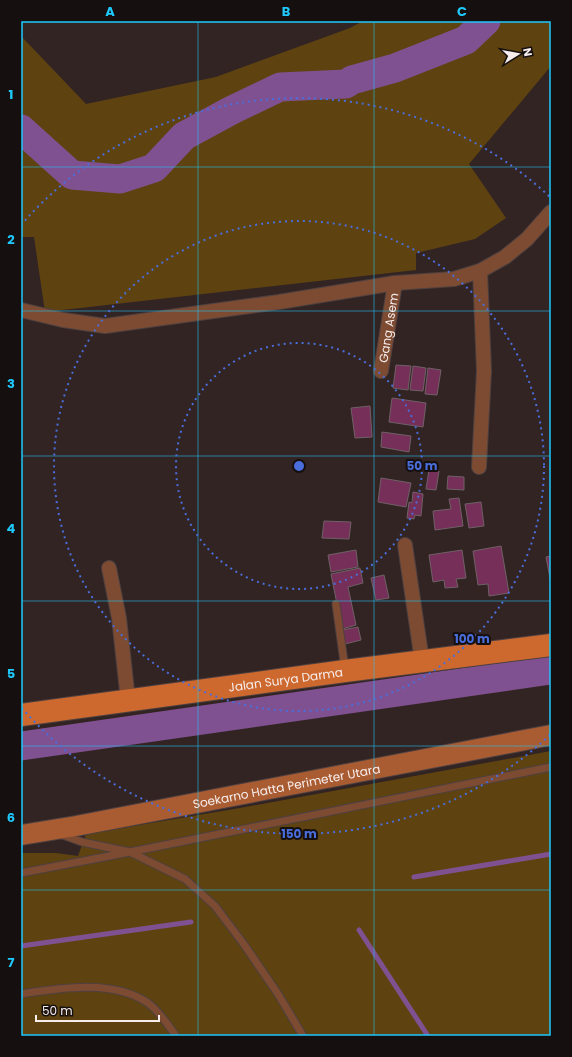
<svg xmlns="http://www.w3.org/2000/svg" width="572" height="1057" font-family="Poppins,sans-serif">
<rect width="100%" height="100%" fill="#332424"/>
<path fill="#5e4310" d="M363,21h188v45l-82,98 37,54 -31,21 -59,14v17l-371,42 -11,-75h-13v-201l65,68 130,-27 134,-49z
M551,751v285h-530v-183h35l22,3 8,-22 154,-26z"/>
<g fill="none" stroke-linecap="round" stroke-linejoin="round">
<path stroke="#805191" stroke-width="5" d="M414,877l137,-23
M359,930l69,106
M21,946l170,-24"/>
<path stroke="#805191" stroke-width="29" d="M21,129l51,46 48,4 34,-11 30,-32 48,-26 48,-23 66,-3 6,-4 43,-12 71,-28 20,-19
M21,746l530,-76"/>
</g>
<path fill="#762f58" stroke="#6f6067" d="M396,365l15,1 -3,24 -15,-2z
M413,366l13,2 -3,23 -13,-1z
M428,368l13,2 -4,25 -12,-1z
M392,398l34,5 -3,24 -34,-5z
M370,406l2,31 -17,1 -4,-30z
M382,432l29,4 -2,16 -28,-5z
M429,470l10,1 -3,19 -10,-1z
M448,476l16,1v13l-17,-1z
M381,478l30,5 -5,24 -28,-5z
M413,492l10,2 -2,22 -6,-1 -1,4 -7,-1 2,-16 3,1z
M459,498l4,28 -28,4 -2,-19 18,-2 -2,-10z
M481,502l3,24 -15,2 -4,-24z
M324,521l27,1 -2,17 -27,-1z
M501,546l8,47 -20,3 -1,-12 -10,1 -5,-34z
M356,550l2,17 -27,5 -3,-17z
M462,550l4,28 -10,1 2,8 -13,1 -1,-8 -11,2 -4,-27z
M551,556v27l-5,-26z
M360,568l3,15 -15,4 8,38 -14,4 -11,-55z
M384,575l5,23 -13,2 -5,-22z
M358,627l3,13 -16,4 -3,-14z"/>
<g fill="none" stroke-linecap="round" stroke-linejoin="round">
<g stroke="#4e4040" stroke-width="9">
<path id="lane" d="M336,604l9,65
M60,834l22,8 48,10 421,-85
M21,873l109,-21 55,27 30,27 28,37 35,51 25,42
M21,994c39,-6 92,-15 127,9 11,8 20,22 28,33"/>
</g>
<g stroke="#4e4040" stroke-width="16">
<g id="street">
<path d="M21,310l42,10 42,6 174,-24 116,-19 59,-4 26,-8 25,-14 22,-18 24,-27"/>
<path id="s1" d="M381,371l14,-88"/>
<path d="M479,467l5,-96 -4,-100"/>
<path d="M405,545l17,116"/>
<path d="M109,568l10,50 9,82"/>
</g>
</g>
<g stroke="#4e4040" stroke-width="22">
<g id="secondary">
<path id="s2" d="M21,835l55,-9 475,-91"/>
</g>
</g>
<g stroke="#4e4040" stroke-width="24">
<g id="primary">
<path id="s3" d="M21,715l324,-44 206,-26"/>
</g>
</g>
<use href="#lane" stroke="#7c4b31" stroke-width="7"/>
<use href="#street" stroke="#7c4b31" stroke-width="14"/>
<use href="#secondary" stroke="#a95c31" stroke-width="20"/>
<use href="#primary" stroke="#cd692e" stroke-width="22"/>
</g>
<path fill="none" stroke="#1ec9fd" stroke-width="1" stroke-opacity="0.55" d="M198,21v1015M374,21v1015M21,167h530M21,311h530M21,456h530M21,601h530M21,746h530M21,890h530"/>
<g fill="none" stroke="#496edc" stroke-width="2" stroke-dasharray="2 4">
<circle cx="299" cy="466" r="123"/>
<circle cx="299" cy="466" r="245"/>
<path d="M550 735A368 368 0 0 1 21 707M21 225A368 368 0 0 1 550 197"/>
</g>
<g text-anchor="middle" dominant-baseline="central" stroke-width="4" stroke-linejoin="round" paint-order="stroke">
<g font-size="12" fill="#f7eded" stroke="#160f0f">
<text stroke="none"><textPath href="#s1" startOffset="44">Gang Asem</textPath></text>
<text stroke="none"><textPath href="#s3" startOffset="267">Jalan Surya Darma</textPath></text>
<text stroke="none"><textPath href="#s2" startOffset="270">Soekarno Hatta Perimeter Utara</textPath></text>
</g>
</g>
<circle cx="299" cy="466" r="6" fill="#496edc" stroke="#160f0f" stroke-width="2"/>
<g font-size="12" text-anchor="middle" font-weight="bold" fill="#496edc" stroke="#160f0f" stroke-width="4" stroke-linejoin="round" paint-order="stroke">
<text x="422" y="470">50 m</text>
<text x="472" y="643">100 m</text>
<text x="299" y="838">150 m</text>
</g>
<rect width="572" height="1057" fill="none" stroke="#160f0f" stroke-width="44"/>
<g transform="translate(518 54) rotate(79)" stroke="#160f0f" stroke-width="3" paint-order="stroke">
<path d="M0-3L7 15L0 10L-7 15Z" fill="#f7eded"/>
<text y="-6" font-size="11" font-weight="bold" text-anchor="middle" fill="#f7eded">N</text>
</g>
<path d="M36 1015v6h123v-6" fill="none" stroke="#f7eded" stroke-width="2"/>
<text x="42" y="1015" font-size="12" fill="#f7eded" stroke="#160f0f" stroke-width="3" paint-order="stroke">50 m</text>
<rect x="22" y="22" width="528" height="1013" fill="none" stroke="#1ec9fd" stroke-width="1.5"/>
<g font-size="13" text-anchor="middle" font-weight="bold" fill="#1ec9fd">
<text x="110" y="16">A</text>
<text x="286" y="16">B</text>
<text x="462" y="16">C</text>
<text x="11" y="99">1</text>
<text x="11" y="244">2</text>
<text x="11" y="388">3</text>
<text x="11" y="533">4</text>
<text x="11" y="678">5</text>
<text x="11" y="822">6</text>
<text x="11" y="967">7</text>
</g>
</svg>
